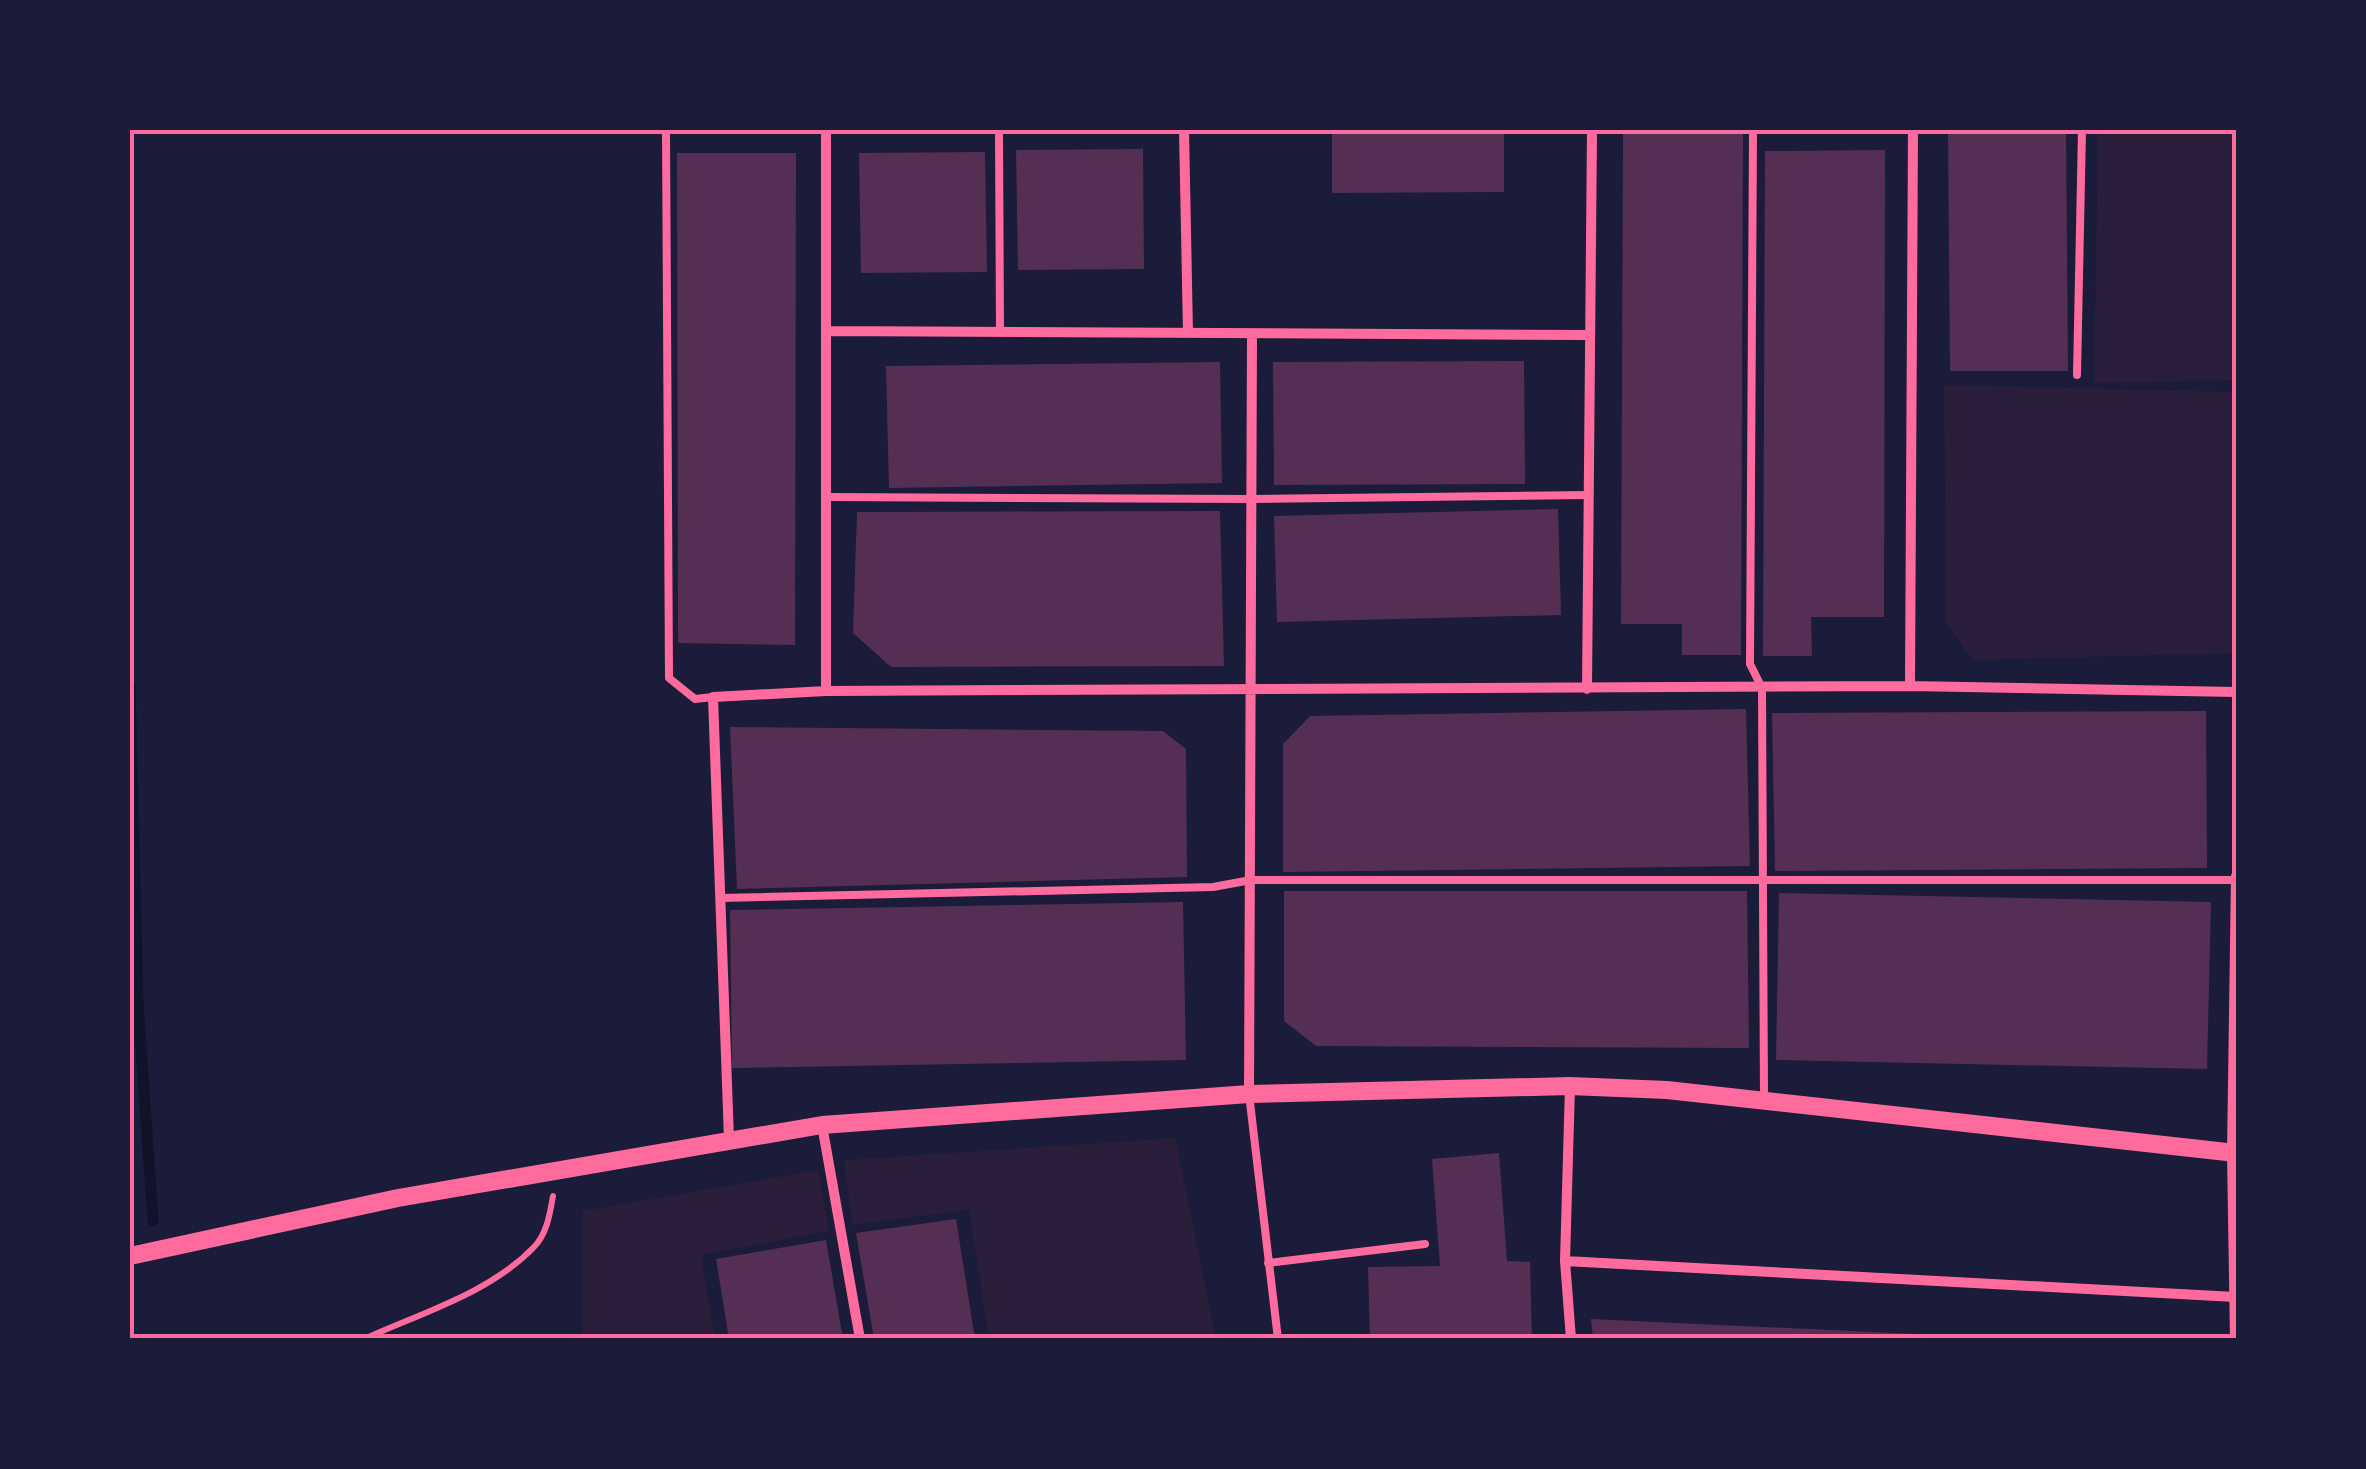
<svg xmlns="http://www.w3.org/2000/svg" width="2366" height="1469" font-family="Helvetica,sans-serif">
<rect width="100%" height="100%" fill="#1b1b3a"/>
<path fill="#2a1e3b" d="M2098,130h138v250l-142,3z
M1944,385l292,7v261l-263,7 -27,-37z
M1175,1138l41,201h-227l-20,-129 -117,15 -8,-65z
M818,1170l11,61 -128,24 14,84h-132v-128z"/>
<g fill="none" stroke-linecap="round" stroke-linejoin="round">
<path stroke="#12122b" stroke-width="11" d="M130,686l8,317 15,218"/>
</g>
<path fill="#542f53" d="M1948,130h118l2,241h-118z
M1332,131h172v61l-172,1z
M1623,133h120l-2,522h-59v-31h-61z
M1143,149l1,120 -126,1 -2,-120z
M1885,150l-1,467h-73l1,39h-49l2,-505z
M985,152l2,120 -126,1 -2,-120z
M677,153h119l-1,492 -117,-2z
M1524,361l1,123 -251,1 -1,-123z
M1220,362l2,121 -333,5 -3,-122z
M1558,509l3,106 -284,7 -3,-106z
M1220,511l4,155 -333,1 -38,-34 4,-121z
M1746,709l4,157 -467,6v-128l27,-28z
M2206,711l1,157 -432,3 -3,-158z
M730,727l433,4 23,18 1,128 -450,12z
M1284,891h463l2,157 -433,-2 -32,-25z
M1779,893l432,9 -4,167 -431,-9z
M1183,902l3,158 -454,8 -2,-158z
M1499,1153l8,108 23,1 2,77h-162l-2,-72 72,-1 -8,-107z
M956,1219l19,120h-101l-18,-106z
M826,1240l17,99h-114l-13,-80z
M1591,1319l369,17v3h-367z"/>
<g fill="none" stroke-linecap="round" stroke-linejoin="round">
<path stroke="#ff6b9d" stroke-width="6" d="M364,1339c57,-26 126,-46 170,-92 13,-13 16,-34 19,-51"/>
<path stroke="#ff6b9d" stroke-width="8" d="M666,130l3,548 26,21 18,-2
M999,130l1,202
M1753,130l-3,534 12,24 2,412
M2077,375l5,-245
M827,497l425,2 337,-4
M720,898l493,-11 38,-7h985
M1249,1094l29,245
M1268,1263l157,-19"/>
<path stroke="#ff6b9d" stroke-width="10" d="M826,130v561
M1184,130l4,203
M827,331l763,4
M1910,686l3,-556
M1587,689l5,-559
M1570,1086l-5,175 6,78
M1249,1094l3,-760
M822,1125l38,214
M729,1139l-16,-442 113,-6 1084,-5 326,6
M1565,1261l670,36
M2235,1339l-3,-186 4,-277"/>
<path stroke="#ff6b9d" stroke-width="18" d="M130,1256l268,-58 424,-73 427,-31 321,-8 97,4 569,63"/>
</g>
<rect width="2366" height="1469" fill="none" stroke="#1b1b3a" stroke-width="265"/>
<rect x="132" y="132" width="2102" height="1204" fill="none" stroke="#ff6b9d" stroke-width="4"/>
</svg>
